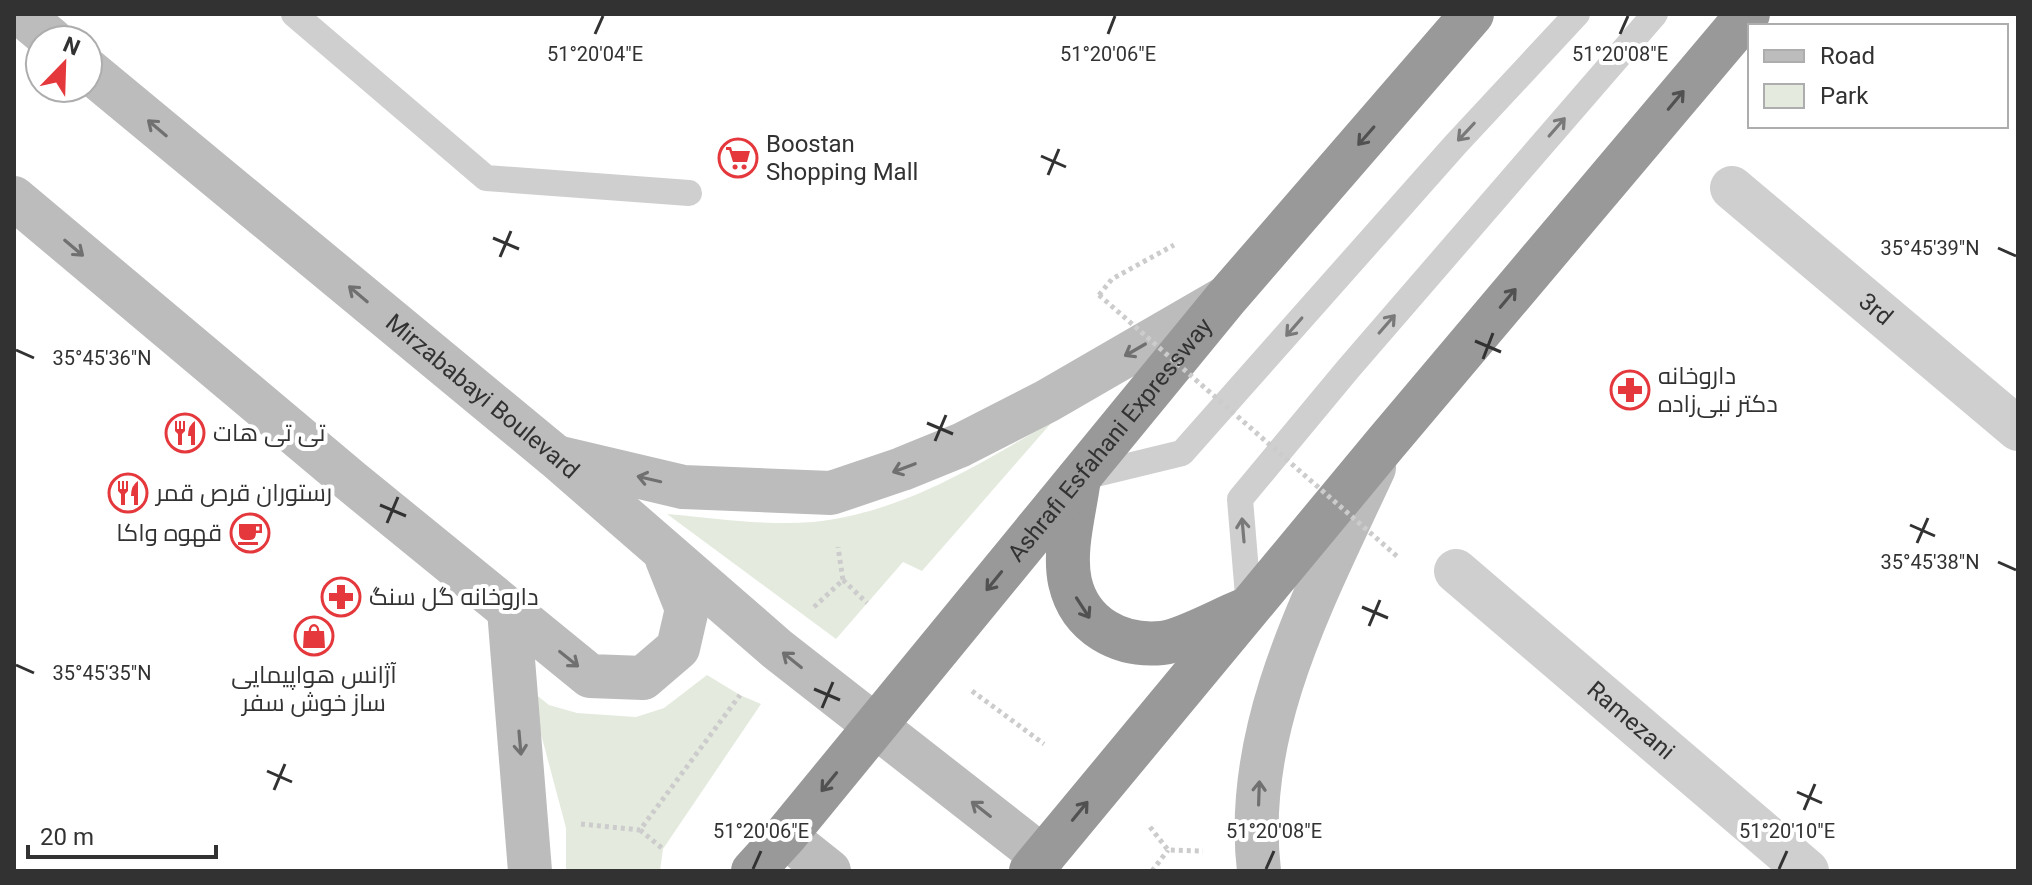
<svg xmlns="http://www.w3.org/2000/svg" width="2032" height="885" font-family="Roboto,Cairo,sans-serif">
<rect width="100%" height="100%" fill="#fff"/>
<path fill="#e4ebde" d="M1053,421l-131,150 -19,-9 -67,77 -169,-125c47,4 98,12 146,8 92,-10 163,-56 240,-101z
M707,675l33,20 21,9 -98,145 -3,22h-94v-43l-37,-139 20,16 28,8 59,4 28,-9z"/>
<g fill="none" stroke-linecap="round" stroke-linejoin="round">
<path stroke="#ccc" stroke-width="5" stroke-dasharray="4 4" stroke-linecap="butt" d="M1099,295l13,-16 62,-34
M843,580l24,23
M814,607l29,-27 -5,-33
M972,691l72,53
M581,824l59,6 100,-135
M1150,827l18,23 35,1
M640,830l23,19
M1152,871l16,-21"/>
<path stroke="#cfcfcf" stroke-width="26" d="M294,14l192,164 203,15
M1079,478l103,-25 273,-308 122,-131
M1249,608l-9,-109 108,-130 307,-355"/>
<g stroke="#cfcfcf" stroke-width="44">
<path id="s1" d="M1732,188l286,241"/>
<path id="s2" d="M1456,571l351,300"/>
</g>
<g stroke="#bcbcbc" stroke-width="44">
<path d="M21,14l31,26"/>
<path id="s3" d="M88,70l468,387 221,192 266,208"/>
<path d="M14,198l337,283 239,195 53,2 35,-30 9,-39 -20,-50"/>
<path d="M560,458l123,29 148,6 71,-24 59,-24 86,-44 178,-103"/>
<path d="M509,610l21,261"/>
<path d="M785,836l44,35"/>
<path d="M1259,871c-17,-143 57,-277 115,-403"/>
</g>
<g stroke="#999" stroke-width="44">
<path d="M1079,478c-4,32 -16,72 -9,104 10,44 50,65 92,61 20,-2 60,-24 80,-32"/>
<path id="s4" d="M753,871l32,-35 442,-539 245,-283"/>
<path d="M1031,871l354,-427 363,-430"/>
</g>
<path stroke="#ccc" stroke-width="5" stroke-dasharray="4 4" stroke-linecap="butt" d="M1099,295l300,263"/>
</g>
<defs><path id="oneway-shaft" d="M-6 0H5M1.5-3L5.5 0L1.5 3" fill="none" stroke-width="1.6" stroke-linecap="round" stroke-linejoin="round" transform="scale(2)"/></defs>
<g stroke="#515151">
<use href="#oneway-shaft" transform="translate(1676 100) rotate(-50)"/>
<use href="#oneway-shaft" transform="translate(1366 136) rotate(131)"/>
<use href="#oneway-shaft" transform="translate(1508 298) rotate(-50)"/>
<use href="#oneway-shaft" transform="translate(994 581) rotate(129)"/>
<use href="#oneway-shaft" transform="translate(1083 608) rotate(57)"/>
<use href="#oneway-shaft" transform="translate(829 782) rotate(129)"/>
<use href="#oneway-shaft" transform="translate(1080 811) rotate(-51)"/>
</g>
<g stroke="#797979">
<use href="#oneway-shaft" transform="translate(1557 127) rotate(-49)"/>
<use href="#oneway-shaft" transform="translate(1466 132) rotate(133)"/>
<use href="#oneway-shaft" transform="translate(1387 324) rotate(-49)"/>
<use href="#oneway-shaft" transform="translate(1294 327) rotate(131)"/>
<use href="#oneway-shaft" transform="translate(1243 530) rotate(-95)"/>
</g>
<g stroke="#707070">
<use href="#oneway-shaft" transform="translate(157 128) rotate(-140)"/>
<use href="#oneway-shaft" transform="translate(74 248) rotate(40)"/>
<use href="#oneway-shaft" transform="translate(358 294) rotate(-140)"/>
<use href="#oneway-shaft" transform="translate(1135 350) rotate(150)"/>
<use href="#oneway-shaft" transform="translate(904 468) rotate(159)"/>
<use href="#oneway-shaft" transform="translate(649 479) rotate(-167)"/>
<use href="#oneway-shaft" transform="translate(569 659) rotate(39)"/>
<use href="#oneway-shaft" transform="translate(792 660) rotate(-141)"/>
<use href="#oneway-shaft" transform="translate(520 743) rotate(85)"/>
<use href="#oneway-shaft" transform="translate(1259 793) rotate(-88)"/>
<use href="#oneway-shaft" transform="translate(981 809) rotate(-142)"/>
</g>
<path fill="none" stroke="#323232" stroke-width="3" d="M595,34l8,-18M1108,34l7,-18M1620,34l8,-18M1041,156l25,11M1048,175l11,-26M493,238l26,11M1998,248l18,8M500,257l11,-26M1475,341l26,11M16,350l18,8M1483,359l10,-26M927,423l26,11M935,441l11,-26M380,505l26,11M387,523l11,-26M1910,525l25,11M1917,543l11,-25M1998,562l18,8M1362,607l26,11M1369,626l11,-26M16,665l18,8M814,689l26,11M822,708l11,-26M267,771l25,11M274,790l11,-26M1797,792l25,11M1804,810l11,-26M753,869l8,-18M1266,869l8,-18M1779,869l8,-18"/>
<defs>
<g id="supermarket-ring" transform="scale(2)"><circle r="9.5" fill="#fff" stroke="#e4383c" stroke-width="1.5"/><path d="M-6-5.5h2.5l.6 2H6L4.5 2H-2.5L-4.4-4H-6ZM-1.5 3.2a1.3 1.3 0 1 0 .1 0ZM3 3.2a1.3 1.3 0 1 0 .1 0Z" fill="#e4383c"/></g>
<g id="pharmacy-ring" transform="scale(2)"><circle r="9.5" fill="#fff" stroke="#e4383c" stroke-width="1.5"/><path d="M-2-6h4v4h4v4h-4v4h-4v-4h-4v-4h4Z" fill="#e4383c"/></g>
<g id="restaurant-ring" transform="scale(2)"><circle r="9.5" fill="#fff" stroke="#e4383c" stroke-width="1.5"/><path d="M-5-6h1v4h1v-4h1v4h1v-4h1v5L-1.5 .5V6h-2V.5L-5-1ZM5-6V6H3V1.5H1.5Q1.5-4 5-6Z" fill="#e4383c"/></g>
<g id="cafe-ring" transform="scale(2)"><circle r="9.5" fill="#fff" stroke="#e4383c" stroke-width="1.5"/><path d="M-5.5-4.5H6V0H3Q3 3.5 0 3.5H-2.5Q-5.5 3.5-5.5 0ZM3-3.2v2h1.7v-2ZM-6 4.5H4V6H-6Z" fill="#e4383c"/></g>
<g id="shop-ring" transform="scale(2)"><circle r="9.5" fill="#fff" stroke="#e4383c" stroke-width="1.5"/><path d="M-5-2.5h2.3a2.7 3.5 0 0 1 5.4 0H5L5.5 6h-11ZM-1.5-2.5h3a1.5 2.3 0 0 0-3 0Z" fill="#e4383c"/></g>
</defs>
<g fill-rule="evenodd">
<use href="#supermarket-ring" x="738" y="158"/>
<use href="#pharmacy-ring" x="1630" y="390"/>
<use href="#restaurant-ring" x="185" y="433"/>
<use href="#restaurant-ring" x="128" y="493"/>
<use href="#cafe-ring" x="250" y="533"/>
<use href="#pharmacy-ring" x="341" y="597"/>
<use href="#shop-ring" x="314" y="636"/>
</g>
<g text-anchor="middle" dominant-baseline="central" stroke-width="8" stroke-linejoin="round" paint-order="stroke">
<g font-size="24" fill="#323232" stroke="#fff" text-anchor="start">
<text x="766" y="144">Boostan<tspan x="766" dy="28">Shopping Mall</tspan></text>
<text x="1658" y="376">داروخانه<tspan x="1658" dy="28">دکتر نبی‌زاده</tspan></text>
<text x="213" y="433">تی تی هات</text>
<text x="156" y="493">رستوران قرص قمر</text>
<text x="222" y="533" text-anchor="end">قهوه واکا</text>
<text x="369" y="597">داروخانه گل سنگ</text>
<text x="314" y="675" text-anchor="middle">آژانس هواپیمایی<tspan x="314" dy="28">ساز خوش سفر</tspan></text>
</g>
<g font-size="24" fill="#323232" stroke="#fff">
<text stroke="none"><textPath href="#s1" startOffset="188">3rd</textPath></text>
<text stroke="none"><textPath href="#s3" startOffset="512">Mirzababayi Boulevard</textPath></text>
<text stroke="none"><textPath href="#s4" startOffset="560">Ashrafi Esfahani Expressway</textPath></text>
<text stroke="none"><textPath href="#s2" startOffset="230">Ramezani</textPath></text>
</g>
</g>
<g font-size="20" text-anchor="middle" fill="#323232" stroke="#fff" stroke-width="8" stroke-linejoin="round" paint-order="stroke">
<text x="595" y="61">51°20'04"E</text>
<text x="1108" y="61">51°20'06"E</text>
<text x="1620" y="61">51°20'08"E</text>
<text x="1930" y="255">35°45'39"N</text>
<text x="102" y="365">35°45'36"N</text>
<text x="1930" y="569">35°45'38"N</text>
<text x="102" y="680">35°45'35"N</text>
<text x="761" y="838">51°20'06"E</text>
<text x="1274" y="838">51°20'08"E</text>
<text x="1787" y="838">51°20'10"E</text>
</g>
<rect width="2032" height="885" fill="none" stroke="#323232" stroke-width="32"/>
<rect x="1748" y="24" width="260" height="104" fill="#ffffff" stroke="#adadad" stroke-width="2"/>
<rect x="1764" y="50" width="40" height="12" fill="#bcbcbc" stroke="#adadad" stroke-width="2"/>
<text x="1820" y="64" font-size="24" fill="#323232">Road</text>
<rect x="1764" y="84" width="40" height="24" fill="#e4ebde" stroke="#adadad" stroke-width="2"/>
<text x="1820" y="104" font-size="24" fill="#323232">Park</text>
<g transform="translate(64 64) rotate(23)"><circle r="38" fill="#ffffff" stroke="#adadad" stroke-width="2"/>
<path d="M0-6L14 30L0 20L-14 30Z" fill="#e4383c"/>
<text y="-12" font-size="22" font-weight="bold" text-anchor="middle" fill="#323232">N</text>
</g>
<path d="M28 845v12h188v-12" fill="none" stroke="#323232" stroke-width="4"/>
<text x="40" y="845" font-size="24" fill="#323232" stroke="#ffffff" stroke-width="6" paint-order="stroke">20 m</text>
</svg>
